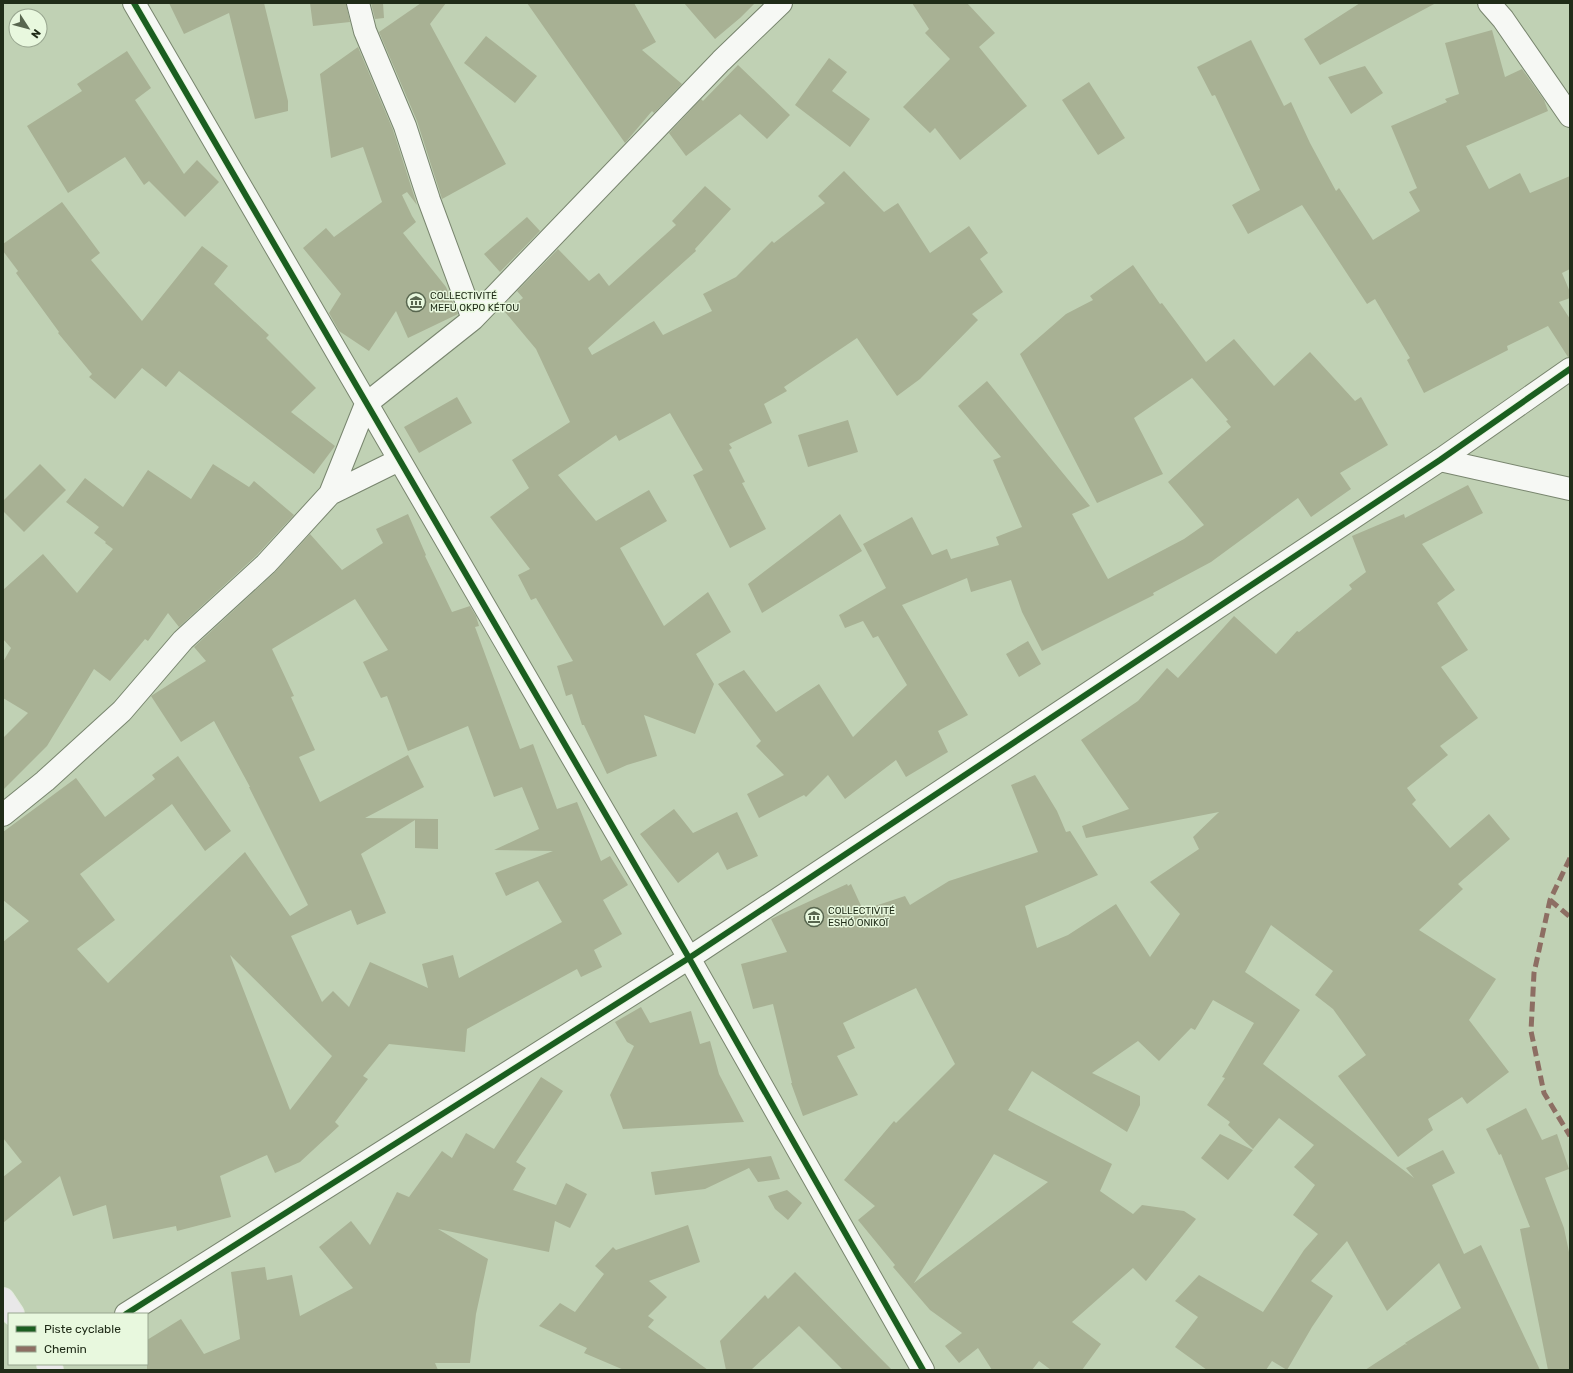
<svg xmlns="http://www.w3.org/2000/svg" width="1573" height="1373" font-family="Rubik,sans-serif">
<rect width="100%" height="100%" fill="#c0d1b4"/>
<path fill="#a8b194" fill-rule="evenodd" d="M169,3h95l24,98v10l-33,8 -26,-106 -45,21z
M310,3h36l4,19 -37,4z
M371,3h12l1,15 -9,1z
M421,3h25l-16,21 76,140 -64,35 -25,-78 -38,-89z
M527,3h107l22,39 -14,8 40,34 -28,29 -2,-2 -27,32z
M684,3h71l-15,15 -25,21z
M912,3h55l28,30 -16,14 48,59 -67,54 -25,-32 -5,5 -27,-26 47,-48 -25,-26 4,-4z
M1360,3h76l-116,62 -16,-26z
M1492,30l13,47 17,-8 22,31 4,11 -82,35 23,43 31,-16 10,20 40,-17v93l-8,4 8,19v6l-11,4 11,17v38h-2l-20,-31 -41,20 1,4 -84,43 -17,-33 3,-2 -35,-59 -8,5 -65,-99 -54,29 -16,-29 28,-15 -45,-95 -3,1 -15,-29 54,-27 33,66 7,-4 19,41 26,48 3,-3 34,52 47,-29 -11,-19 8,-4 -26,-62 56,-24 -2,-3 14,-5 -14,-51z
M486,36l51,40 -22,27 -51,-40z
M358,47l35,83 24,75 -10,-13 -5,3 10,21 4,6 -13,11 43,54 12,27 -50,24 -12,-27 -27,40 -30,-20 -10,-18 12,-19 -38,-46 23,-20 8,9 48,-35 -19,-55 -32,11 -11,-84z
M127,51l24,37 -16,12 49,74 13,-14 22,22 -34,35 -36,-36 -5,4 -19,-28 -57,36 -41,-67 55,-35 -5,-7z
M829,58l18,14 -15,19 38,28 -20,28 -55,-42z
M738,65l52,50 -23,24 -27,-25 -54,42 -17,-23 32,-34 2,2z
M1365,66l18,27 -32,21 -23,-37z
M1089,82l36,56 -27,17 -36,-55z
M844,171l40,41 14,-9 32,50 39,-27 19,27 -8,6 23,33 -31,22 6,6 -58,59 -23,17 -40,-58 -73,49 3,4 -23,13 8,19 -43,21 3,4 -3,2 16,32 -3,1 24,46 -36,19 -37,-73 10,-5 -33,-57 -51,28 -3,-6 -58,40 38,46 53,-31 18,31 -47,27 44,78 44,-34 23,40 -35,22 18,30 -19,50 -51,-19 13,41 -30,9 -20,9 -23,-49h-2l-10,-31 -6,2 -9,-30 16,-5 -37,-63 -5,2 -13,-25 12,-6 -40,-52 39,-29 -17,-28 58,-38 -34,-73 -31,-37 18,-14 -6,-7 41,-42 31,32 10,-8 10,13 67,-61 -4,-4 33,-35 26,23 -36,40 1,2 -108,97 4,7 62,-34 9,14 49,-24 -9,-17 33,-17 36,-36 2,2 51,-40 -7,-7z
M62,202l38,51 -9,7 51,61 60,-75 26,20 -14,18 55,51 -3,3 50,50 -25,24 44,34 -21,28 -135,-103 -13,16 -24,-19 -27,31 -26,-22 3,-3 -34,-41 1,-1 -43,-59 2,-2 -15,-20v-7z
M527,217l13,14 -40,41 -16,-18z
M1133,265l27,39 2,-1 44,59 28,-23 40,47 36,-34 45,49 6,-4 27,48 -48,28 11,16 -40,28 -13,-19 -87,64 -58,31 1,2 -112,56 -20,-39 -11,-32 -40,12 -4,-14 -65,27 66,110 -30,16 10,21 -42,25 -10,-17 -51,39 -17,-24 -22,22 -2,-2 -45,23 -12,-24 37,-19 -28,-29 5,-5 -43,-57 26,-14 32,42 43,-28 34,53 54,-52 -29,-49 -5,2 -10,-17 -18,7 -6,-13 47,-27 -23,-44 49,-27 20,38 15,-6 4,10 48,-14 -3,-8 26,-10 -29,-67 8,-3 -43,-51 29,-25 103,125 -18,8 36,65 76,-40 20,-14 -36,-43 63,-55 -5,-6 2,-1 -36,-42 -58,40 29,56 -66,29 -77,-149 46,-40 27,-14 -3,-4z
M457,397l15,26 -53,30 -15,-26z
M848,420l10,32 -50,15 -10,-32z
M40,464l26,26 -42,42 -21,-21v-10z
M213,464l36,23 5,-6 40,34 -37,40 -78,72 -11,-14 -20,28 -3,-2 -35,42 -16,-12 -47,77 -44,44v-52l25,-25 -25,-15v-36l8,-14 -8,-9v-49l40,-36 34,39 36,-44 -8,-6 1,-1 -12,-9 5,-6 -33,-25 19,-24 38,29 25,-37 43,29z
M1468,485l15,28 -61,31 33,46 -18,13 31,47 -27,17 37,51 -38,28 8,9 -41,33 9,12 -4,4 38,44 39,-34 21,25 -52,45 5,5 -44,41 77,49 -27,41 40,52 -42,32 -5,-7 -34,22 5,11 -35,27 -60,-81 28,-21 -33,-46 -18,-14 18,-24 -62,-46 -26,47 55,38 -37,54 151,114 -8,-10 37,-18 12,23 -23,12 32,69 17,-9 59,125h-175l40,-26 2,1 -2,-2 56,-35 -22,-45 -52,48 -40,-70 -36,40 22,15 -21,31 -25,43 -15,-9 -6,9h-59l-32,-23 23,-30 -23,-16 24,-26 64,37 41,-62 14,-16 -25,-19 22,-30 -21,-18 20,-22 -35,-27 -26,31 -25,-24 2,-3 -23,-17 18,-27 -3,-1 32,-54 -41,-23 -18,30 -4,-2 -32,33 -21,-20 -46,32 48,23v9l-13,27 -95,-61 -24,39 104,54 -12,27 33,23 9,-9 42,6 12,8 -50,62 -13,-13 -61,54 29,22 -19,26h-31l-12,-9 -7,9h-40l-14,-22 -19,15 -14,-17 17,-13 -32,-23 -37,-43 2,-2 -37,-45 17,-14 -31,-26 50,-59 2,2 59,-59 -39,-76 -73,35 12,25 -18,8 21,39 -55,21 -12,-33h1l-19,-79 -20,5 -12,-45 46,-12 -16,-33 76,-35 1,2 3,-2 12,26 42,-14 5,9 39,-24 89,-29 -27,-67 24,-10 22,36 9,21 4,-1 28,44 -73,31 12,42 31,-13 48,-31 34,53 30,-43 -30,-32 49,-33 -6,-12 26,-25 -133,26 -4,-12 47,-17 -48,-69 57,-39 29,-33 11,10 56,-62 42,38 21,-23 2,1 53,-43 -3,-4 17,-13 -14,-36 52,-22 1,4zM994,1154l54,28 -134,101z
M408,514l18,41 -1,1 27,56 18,-6 6,10 3,10 -4,1 45,122 13,-5 24,65 20,-7 24,59 9,-5 18,29 -25,15 19,34 -28,16 8,17 -21,10 -4,-8 -110,60 -2,23 -76,-8 -26,32 5,3 -33,43 4,4 -39,36 -25,11 -8,-18 -47,21 11,41 -54,14 -1,-5 -63,13 -7,-34 -33,11 -13,-40 -57,47v-46l19,-15 -19,-24v-196l26,-21 -26,-21v-68l73,-54 29,39 50,-38 -3,-4 26,-19 53,75 -26,20 -33,-47 -92,70 35,46 -38,29 31,34 137,-131 45,64 18,-11 -59,-118h1l-36,-66 -33,21 -30,-46 55,-35 -12,-14 80,-74 36,-39 32,36 41,-27 -7,-14zM355,599l33,51 -25,12 18,36 6,-2 21,55 60,-25 26,71 28,-10 17,42 -45,21 59,1 -58,22 11,23 32,-15 24,41 -103,56 -6,-23 -31,9 6,24 -58,-26 -21,45 -16,-16 -11,11 -31,-66 60,-26 6,15 29,-12 -25,-59 54,-34v28l23,1v-30l-73,-1 59,-31 -16,-32 -88,47 -21,-45 16,-7 -24,-53 3,-1 -22,-47zM230,955l102,101 -42,54z
M840,514l22,37 -100,62 -14,-29z
M1028,641l13,23 -22,13 -13,-23z
M674,809l19,24 44,-21 21,44 -31,14 -9,-18 -40,31 -38,-49z
M641,1007l9,16 41,-12 9,33 10,-3 9,33 25,48 -121,7 -13,-34 24,-49 -7,-4 -12,-20z
M541,1077l22,14 -47,71 10,6 -13,22 43,15 10,-22 21,11 -17,34 -15,-7 -6,31 -111,-23 50,30 -12,55 -6,49h-35l3,7h-291v-30l34,-21 23,35 36,-15 -9,-67 34,-5 2,13 25,-5 8,41 53,-28 -34,-41 32,-26 19,24 27,-53 12,5 33,-46 10,7 14,-25 28,16z
M1526,1108l16,32 15,-6 12,35 -24,9 19,50 6,29v113h-22l-28,-141 10,-2 -29,-73 -2,1 -13,-26z
M1220,1134l33,16 -25,30 -27,-22z
M771,1156l9,23 -22,3 -9,-14 -44,21 -50,6 -4,-23z
M787,1190l15,13 -14,17 -13,-11 -7,-13z
M688,1225l12,37 -51,19 18,16 -19,19 6,4 -6,7 60,43h-84l-40,-17 3,-5 -48,-22 21,-23 15,9 29,-38 -9,-8 18,-19 3,3z
M795,1272l97,98h-49l-44,-44 -48,44h-25l-6,-29 45,-46 3,4z"/>
<g fill="none" stroke-linecap="round" stroke-linejoin="round">
<g stroke="#78856e" stroke-width="24">
<path id="street" d="M134,3l555,955 234,412
M358,3l7,28 40,95 24,74 44,119
M1489,3l14,16 67,97
M1440,460l130,29
M330,494l69,-34
M3,815l42,-34 77,-70 61,-71 83,-76 64,-70 36,-90 107,-85 248,-258 60,-58"/>
</g>
<g stroke="#78856e" stroke-width="24">
<path id="secondary" d="M126,1314l563,-356 751,-498 130,-91"/>
</g>
<g stroke="#e3eadd" stroke-width="24">
<path id="primary" d="M3,1299l10,15
M48,1364l4,6"/>
</g>
<use href="#street" stroke="#f6f8f4" stroke-width="22"/>
<use href="#secondary" stroke="#f6f8f4" stroke-width="22"/>
<use href="#primary" stroke="#e9e8e9" stroke-width="22"/>
<path stroke="#8d6e63" stroke-width="5" stroke-dasharray="10 5" stroke-linecap="butt" d="M1570,858l-20,42 -16,73 -3,58 13,62 26,43
M1550,900l20,17"/>
<g stroke="#e8f8de" stroke-width="8">
<path id="cycleway" d="M134,3l555,955 234,412
M126,1314l563,-356 751,-498 130,-91"/>
</g>
<use href="#cycleway" stroke="#1b5e20" stroke-width="6"/>
</g>
<defs>
<g id="museum-ring" transform="scale(1)"><circle r="9.5" fill="#e8f8de" stroke="#58664f" stroke-width="1.5"/><path d="M0-6L6-3V-2H-6V-3ZM-5-1h2V3h-2ZM-1-1h2V3h-2ZM3-1h2V3H3ZM-6 4H6V6H-6Z" fill="#58664f"/></g>
</defs>
<g fill-rule="evenodd">
<use href="#museum-ring" x="416" y="302"/>
<use href="#museum-ring" x="814" y="917"/>
</g>
<g text-anchor="middle" dominant-baseline="central" stroke-width="3" stroke-linejoin="round" paint-order="stroke">
<g font-size="10" fill="#202c18" stroke="#e8f8de" text-anchor="start">
<text x="430" y="296">COLLECTIVITÉ<tspan x="430" dy="12">MEFU OKPO KÉTOU</tspan></text>
<text x="828" y="911">COLLECTIVITÉ<tspan x="828" dy="12">ESHÓ ONIKOÏ</tspan></text>
</g>
</g>
<rect width="1573" height="1373" fill="none" stroke="#202c18" stroke-width="8"/>
<rect x="8" y="1313" width="140" height="52" fill="#e8f8de" stroke="#98a68f"/>
<rect x="16" y="1326" width="20" height="6" fill="#1b5e20" stroke="#98a68f"/>
<text x="44" y="1333" font-size="12" fill="#202c18">Piste cyclable</text>
<rect x="16" y="1346" width="20" height="6" fill="#8d6e63" stroke="#98a68f"/>
<text x="44" y="1353" font-size="12" fill="#202c18">Chemin</text>
<g transform="translate(28 28) rotate(126)"><circle r="19" fill="#e8f8de" stroke="#98a68f"/>
<path d="M0-3L7 15L0 10L-7 15Z" fill="#58664f"/>
<text y="-6" font-size="11" font-weight="bold" text-anchor="middle" fill="#202c18">N</text>
</g>
</svg>
